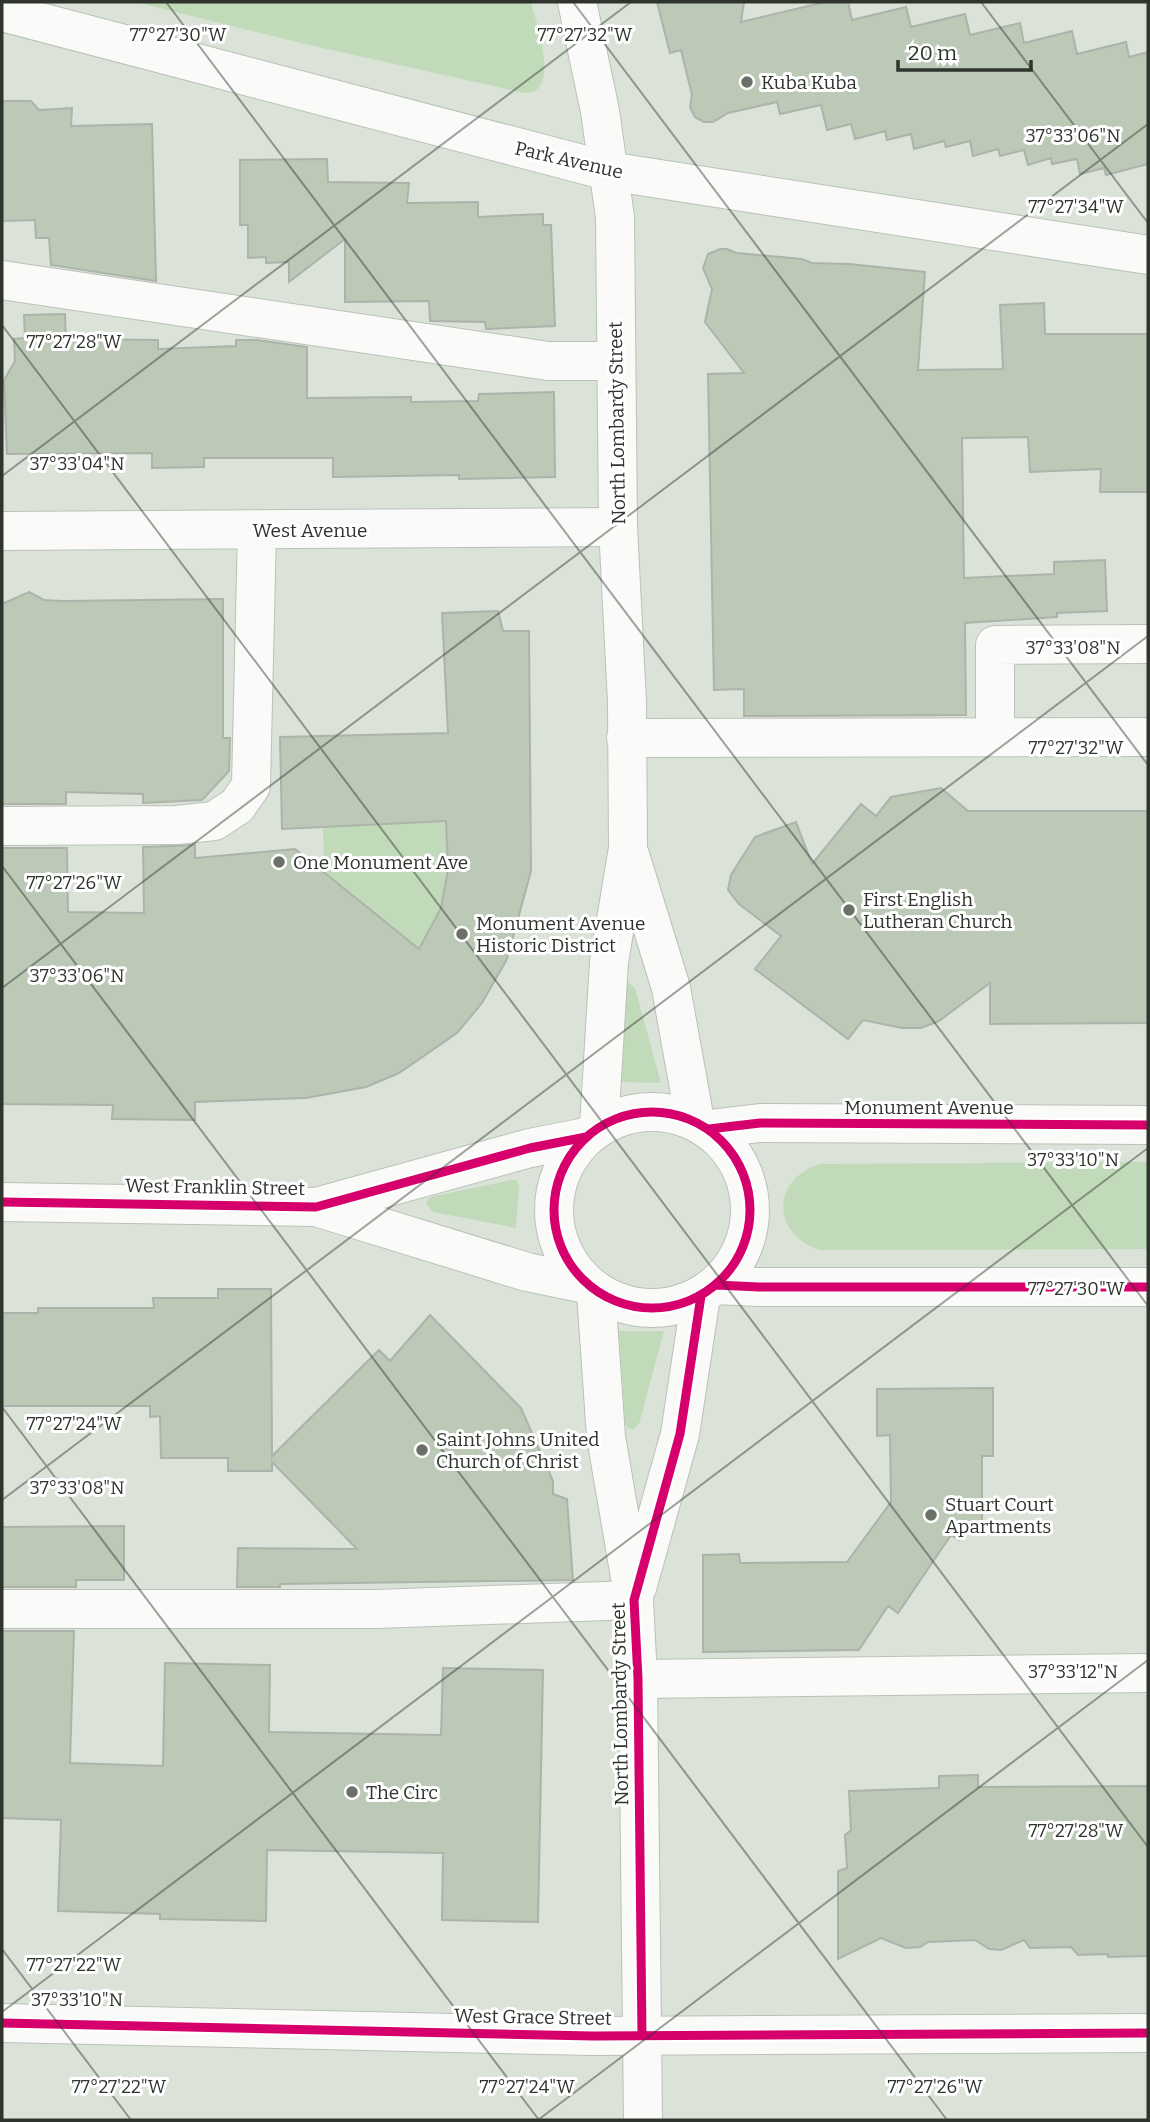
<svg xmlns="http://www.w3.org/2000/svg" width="1150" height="2122" font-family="Bitter,serif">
<rect width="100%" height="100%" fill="#dbe3d8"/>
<path fill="#c1dbba" d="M135,2h396c5,20 31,93 -7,91l-215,-48z
M446,821l2,49 -7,38 -22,41 -95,-77 -1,-45z
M628,982l7,6 26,95 -42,-1 6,-99z
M1148,1162v87l-328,1c-49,-16 -49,-71 0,-86z
M512,1180h4l3,5 -3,43 -83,-16 -7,-8 3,-6 5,-2z
M619,1331h45l-25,93 -5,5 -6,-1 -3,-4z"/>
<path fill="#bbc9b6" stroke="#adb3ab" stroke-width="2" d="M657,2h87l-3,20 84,-20h23l4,18 54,-13 5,20 54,-13 5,21 50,-12 4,20 48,-12 5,23 49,-12 3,15 19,-5v112l-42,11 -2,-7 -24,6 -3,-15 -25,5 -1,-6 -23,7 -4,-15 -24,6 -2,-7 -25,7 -3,-15 -24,6 -2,-6 -30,8 -3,-15 -24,6 -2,-9 -30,8 -4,-15 -24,6 -6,-25 -41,9 -3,-12 -49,11 -15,9h-9l-9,-5 -5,-10 2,-12 -11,-45 -11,3z
M2,101h29l8,9 33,-2 -1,18 81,-2 4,157 -105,-16 -2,-27h-13l-1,-18 -33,1z
M327,159l1,23 81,1 -2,20 71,-1v15l65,-3v11h8l4,101 -69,3 -1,-7 -55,-1 -1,-20 -84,1v-63l-56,43v-20l-23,1v-6l-18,1v-33h-8v-65z
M720,249h7l9,4 66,6 10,4 37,1 76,8 -7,98 85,-1 -3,-64 44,-2 1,31h103v158h-48l1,-23 -71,3 -2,-35 -66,1 2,140 90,-4v-12l51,-2 2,51 -50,2v4l-92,6 1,92 -222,1v-27l-30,1 -6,-316 36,-1 -39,-51 7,-33 -9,-21 5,-14z
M65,314l1,25 92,1v9l78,-3v-6h21l50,7v51l104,-1v5l67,-1 1,-7 75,-2 1,85 -96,2v-4l-126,2v-19h-129v9l-52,1v-15l-145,1 -3,-74 11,-19 -1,-22 11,-1 -1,-23z
M29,592l15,8 18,1 161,-2v139h7l-1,33 -27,29 -59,3v-9l-77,-2v12h-64v-200z
M498,611l5,20h26l2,240 -24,88 -25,44 -25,30 -58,40 -33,14 -60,11 -111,4v18l-83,-1 1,-14 -111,-1v-256h65l1,64 76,1 -1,-66 52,-2v13l100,-9 124,100 22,-41 7,-38 -2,-49 -164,8 -2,-92 168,-4 -6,-120z
M941,788l27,23h180v212l-158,1v-41l-51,38 -18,7h-19l-39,-8 -15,19 -93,-70 26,-33 -42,-32 -11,-14 3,-15 24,-38 41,-15 16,42 49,-60 15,12 15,-19z
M218,1289h53l1,167 107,-106 11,11 40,-46 91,93 32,73v13l14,5 6,81 -293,4v3h-43l1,-39 119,1 -85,-87v9h-44v-13h-67l-1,-42 -10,1v-11h-148v-93h36v-5h116l-1,-10h65z
M993,1388v68h-11v72l-15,1 -8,11 -8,-5 -53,78 -10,-7 -29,44 -156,2v-97l36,-1 1,9 107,-1 44,-60 -1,-67 -13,1v-47z
M124,1526v54h-48v7h-74v-60z
M2,1631h72l-4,132 93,3 2,-103 105,2 -1,67 172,3 2,-67 100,2 -5,252 -96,-2 1,-67 -176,-3 -1,71 -106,-2v-5l-102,-3 3,-91 -59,-2z
M978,1775v12l170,-1v170l-40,1v-3l-30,1 -7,-8 -41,1 -6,-8 -23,10 -12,-1 -14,-9 -47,2 -8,5 -14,1 -25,-10 -43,21v-88l9,-3 -2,-33 6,-5 -2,-39 90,-3v-12z"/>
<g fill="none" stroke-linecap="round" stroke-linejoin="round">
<g stroke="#bac1b8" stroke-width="40">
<path id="minor" d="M2,12l606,159 540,84
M2,280l546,81h67
M2,531l616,-4
M995,737v-92l153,-1
M626,738l522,-1
M2,826l175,-1 37,-4 23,-15 14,-20 6,-255
M709,1129l51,-6 388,2
M2,1202l314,5 211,65 58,12
M316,1207l214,-59 56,-11
M716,1285l43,2h389
M2,1609h374l258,-9
M638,1679l510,-6
M2,2023l591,13 555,-3"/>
</g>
<g stroke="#bac1b8" stroke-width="40">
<path id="major" d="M577,2l23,109 15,106 3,310 9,175 1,146 -19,114 -10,165
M630,855l41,133 24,133
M554 1210a98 98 0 1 1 196 0a98 98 0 1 1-196 0Z
M596,1292l10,145 28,163 4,79 5,441
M637,1588l43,-154 21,-138"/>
</g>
<use href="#minor" stroke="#fafbf9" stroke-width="38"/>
<use href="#major" stroke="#fafbf9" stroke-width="38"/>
<g stroke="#fff" stroke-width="13">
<path id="cycleway" d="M554 1210a98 98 0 1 1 196 0a98 98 0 1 1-196 0Z
M709,1129l51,-6 388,2
M2,1202l314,5 214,-59 56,-11
M716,1285l43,2h389
M2,2023l591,13 555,-3
M642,2036l-4,-357 -4,-79 46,-166 21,-138"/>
</g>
<use href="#cycleway" stroke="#d6006c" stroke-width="9"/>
</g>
<path fill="none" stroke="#2f342d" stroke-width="2" stroke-opacity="0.45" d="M166,2l982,1304M573,2l575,763M981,2l167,221M2,325l1146,1522M2,476l629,-474M2,866l945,1254M2,988l1146,-864M2,1407l537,713M2,1500l1146,-864M2,1949l129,171M2,2012l1146,-864M538,2120l610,-460"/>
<g fill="#6b7169" stroke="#fff" stroke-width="2.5">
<circle cx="747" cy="82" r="7"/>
<circle cx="279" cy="862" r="7"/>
<circle cx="849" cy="910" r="7"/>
<circle cx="462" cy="934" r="7"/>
<circle cx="422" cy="1450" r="7"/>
<circle cx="931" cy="1515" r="7"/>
<circle cx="352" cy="1792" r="7"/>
</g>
<g text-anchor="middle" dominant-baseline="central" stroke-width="6" stroke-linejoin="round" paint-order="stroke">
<g font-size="19" fill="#2f342d" stroke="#fff" text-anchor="start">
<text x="761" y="82">Kuba Kuba</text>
<text x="293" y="862">One Monument Ave</text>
<text x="863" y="899">First English<tspan x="863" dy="22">Lutheran Church</tspan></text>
<text x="476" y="923">Monument Avenue<tspan x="476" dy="22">Historic District</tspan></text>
<text x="436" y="1439">Saint Johns United<tspan x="436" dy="22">Church of Christ</tspan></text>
<text x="945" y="1504">Stuart Court<tspan x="945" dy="22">Apartments</tspan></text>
<text x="366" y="1792">The Circ</text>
</g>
<g font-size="19" fill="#2f342d" stroke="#fff">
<text transform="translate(569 160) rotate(13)">Park Avenue</text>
<text transform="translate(617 423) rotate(-91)">North Lombardy Street</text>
<text x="310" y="530">West Avenue</text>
<text x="929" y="1107">Monument Avenue</text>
<text transform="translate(215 1187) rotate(1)">West Franklin Street</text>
<text transform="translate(620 1704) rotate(-91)">North Lombardy Street</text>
<text transform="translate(533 2017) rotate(1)">West Grace Street</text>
</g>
</g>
<g font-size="18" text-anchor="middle" fill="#2f342d" stroke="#fff" stroke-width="6" stroke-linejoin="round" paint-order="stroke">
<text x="178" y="41">77°27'30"W</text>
<text x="585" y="41">77°27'32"W</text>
<text x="1073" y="142">37°33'06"N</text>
<text x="1076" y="213">77°27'34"W</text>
<text x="74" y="348">77°27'28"W</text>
<text x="77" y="470">37°33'04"N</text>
<text x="1073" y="654">37°33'08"N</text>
<text x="1076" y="754">77°27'32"W</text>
<text x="74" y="889">77°27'26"W</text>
<text x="77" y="982">37°33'06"N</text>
<text x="1073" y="1166">37°33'10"N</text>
<text x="1076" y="1295">77°27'30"W</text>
<text x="74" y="1430">77°27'24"W</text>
<text x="77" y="1494">37°33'08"N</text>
<text x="1073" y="1678">37°33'12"N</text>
<text x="1076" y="1837">77°27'28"W</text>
<text x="74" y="1971">77°27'22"W</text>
<text x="77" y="2006">37°33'10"N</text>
<text x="119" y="2093">77°27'22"W</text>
<text x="527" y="2093">77°27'24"W</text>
<text x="935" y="2093">77°27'26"W</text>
</g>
<rect width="1150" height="2122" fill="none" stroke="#2f342d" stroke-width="7"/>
<path d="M898 60v10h133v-10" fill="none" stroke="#2f342d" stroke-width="3.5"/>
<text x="908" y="60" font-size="21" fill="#2f342d" stroke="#ffffff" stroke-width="5" paint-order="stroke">20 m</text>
</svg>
